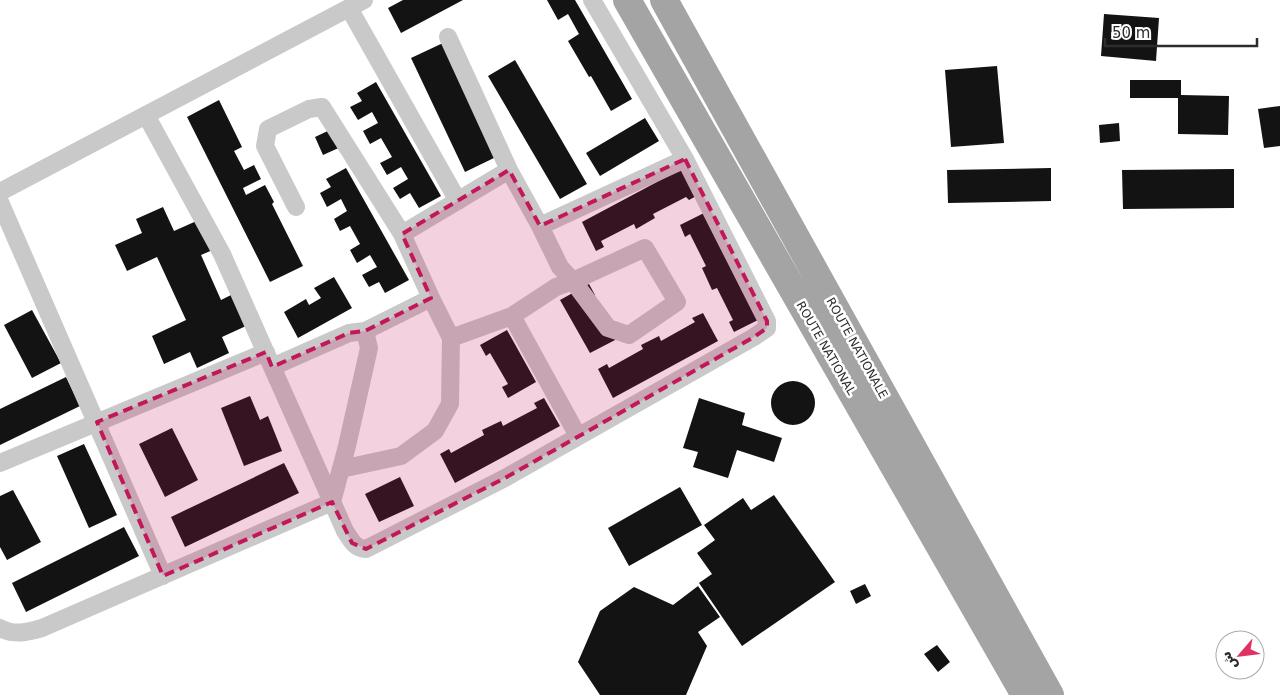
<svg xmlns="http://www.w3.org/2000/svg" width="1280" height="695" font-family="'DejaVu Sans',Vazirmatn,sans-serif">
<rect width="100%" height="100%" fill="#fff"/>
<path fill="#131313" d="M403,0h60l-62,33 -13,-25z
M547,0h28l57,99 -21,12 -20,-35 -2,1 -21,-36 11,-7 -11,-20 -10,6z
M1104,14l55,4 -3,43 -55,-5z
M443,43l53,114 -31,15 -54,-114z
M515,60l72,124 -27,15 -72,-123z
M997,66l7,77 -53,4 -6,-77z
M1130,80h51v15l48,1 -1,39 -50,-1v-36h-48z
M376,82l65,114 -22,12 -9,-15 -10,6 -7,-11 15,-9 -7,-12 -14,8 -7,-12 12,-6 -11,-19 -11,6 -7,-13 15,-8 -6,-11 -14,8 -8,-13 12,-6 -5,-8z
M219,100l23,47 -8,4 10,19 10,-5 7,14 -18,9 3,7 19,-10 9,17 -2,2 31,62 -33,16 -83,-165z
M1280,106v40l-16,2 -6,-39z
M645,118l14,23 -59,35 -14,-23z
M1119,123l1,18 -20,2 -1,-18z
M334,128l9,18 -20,9 -8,-18z
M685,167l15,27 -11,6 -3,-3 -33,17 2,4 -19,11 -2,-5 -33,17 3,6 -8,4 -14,-29z
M346,168l63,112 -24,13 -6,-11 -10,5 -7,-12 15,-8 -7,-12 -13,8 -7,-13 10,-6 -10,-18 -10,5 -6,-12 13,-8 -6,-12 -14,8 -7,-14 11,-6 -5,-8z
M1051,168v33l-103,2 -1,-33z
M1234,169v39l-111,1 -1,-39z
M163,207l11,24 27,-12 14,30 -14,6 20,45 10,-5 15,31 -24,11 7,16 -32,15 -7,-16 -26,12 -12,-28 34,-16 -29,-63 -30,14 -12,-26 27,-12 -6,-14z
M708,211l54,107 -28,14 -5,-10 4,-2 -16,-32 -5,2 -10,-22 4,-2 -16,-32 -5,3 -5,-12z
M334,277l18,31 -54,30 -14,-26 22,-13 3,6 12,-7 -7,-10z
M589,284l6,11 -7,3 29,41 -27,14 -30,-53z
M32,310l29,53 -29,15 -28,-53z
M703,313l15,28 -105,57 -15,-29 9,-5 2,4 34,-19 -2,-4 18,-9 2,5 34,-19 -3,-4z
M507,330l29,52 -28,16 -6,-11 6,-3 -18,-31 -4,3 -6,-11z
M66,377l14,29 -80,39v-36z
M771 403a22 22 0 1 1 44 0a22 22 0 1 1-44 0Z
M250,396l10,24 8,-4 14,35 -38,15 -23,-58z
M544,398l16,28 -105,57 -15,-29 9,-5 2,4 33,-18 -2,-5 19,-9 2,5 34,-18 -3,-5z
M699,398l46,15 -3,12 40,13 -8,24 -37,-12 -9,28 -35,-11 5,-15 -15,-4z
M172,428l26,52 -33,17 -26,-53z
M84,444l33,71 -28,13 -32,-72z
M284,463l15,30 -114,54 -14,-30z
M400,477l14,29 -35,16 -14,-28z
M680,487l22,38 -73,41 -21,-38z
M13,490l28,52 -34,18 -7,-13v-51z
M774,495l61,87 -93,64 -43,-63 13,-9 -15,-21 18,-13 -11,-15 39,-27 8,12z
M124,527l15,29 -113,56 -14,-29z
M865,584l6,12 -15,8 -6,-13z
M698,586l22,31 -22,15 9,14 -21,49h-86l-22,-33 22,-51 34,-24 39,18z
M937,645l13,17 -12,10 -14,-18z"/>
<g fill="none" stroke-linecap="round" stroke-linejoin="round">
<path stroke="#c9c9c9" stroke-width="18" d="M349,8l109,193
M448,37l61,133 31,56 20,41 13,14 35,47 21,7 48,-33 -32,-54 -72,33 -17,6 -44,29 -61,22
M146,115l76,139 123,277c6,9 10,18 21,18l139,-71 249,-141 13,-9v-7l-82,-162 -93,-159
M0,192l364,-192
M0,202l163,374
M296,207l-31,-61 3,-17 41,-20 13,-2 80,127 29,64 20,40 -1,66 -15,27 -34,25 -60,13
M540,226l145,-67
M402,234l107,-64
M512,316l66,120
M272,367l77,-34 16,-2 66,-33
M0,463l266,-111
M0,628c14,8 28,4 42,0l290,-126 15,-56 22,-98 -4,-17"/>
<path stroke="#a4a4a4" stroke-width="28" d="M627,0l398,695
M664,0l386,695"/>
</g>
<path fill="#c2185b" fill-opacity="0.2" stroke="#c2185b" stroke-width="4" stroke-dasharray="10 6" stroke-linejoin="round" d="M685,159l82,162v7l-13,9 -249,141 -139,71 -14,-6 -20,-41 -169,74 -66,-154 169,-70 6,15 77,-34 16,-2 66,-33 -29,-64 107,-64 31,56z"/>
<g text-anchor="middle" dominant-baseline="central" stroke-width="5" stroke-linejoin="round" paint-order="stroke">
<g font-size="12" fill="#2c2c2c" stroke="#fff">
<text transform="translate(826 348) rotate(60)">ROUTE NATIONAL</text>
<text transform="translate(857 348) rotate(61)">ROUTE NATIONALE</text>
</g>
</g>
<g transform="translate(1240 655) rotate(242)"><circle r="24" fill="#ffffff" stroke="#ababab"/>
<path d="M0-4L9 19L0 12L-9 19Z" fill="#e13063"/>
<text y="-8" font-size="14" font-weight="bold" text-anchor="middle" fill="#2c2c2c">ش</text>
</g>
<path d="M1105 38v8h152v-8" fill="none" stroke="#2c2c2c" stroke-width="2.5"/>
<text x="1112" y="38" font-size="15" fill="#2c2c2c" stroke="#ffffff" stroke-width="4" paint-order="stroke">50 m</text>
</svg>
